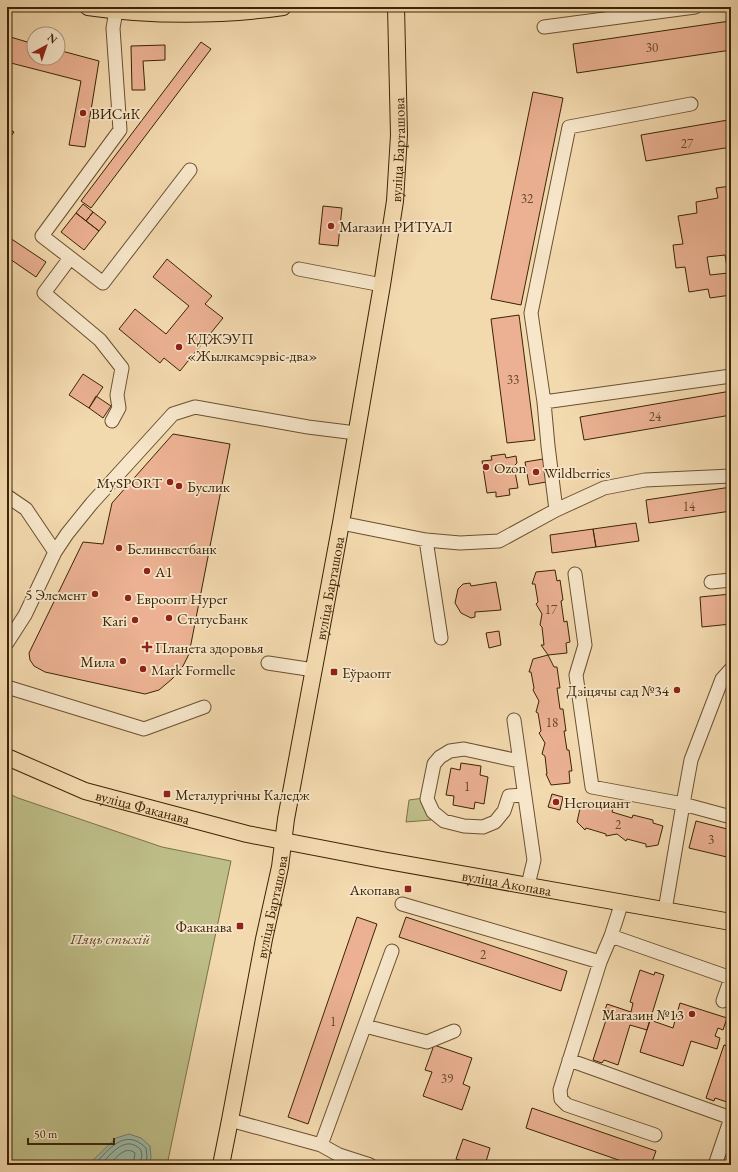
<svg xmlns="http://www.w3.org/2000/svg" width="738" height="1172" font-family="'EB Garamond',serif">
<rect width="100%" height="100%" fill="#f3d9ae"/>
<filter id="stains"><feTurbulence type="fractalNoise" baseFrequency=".005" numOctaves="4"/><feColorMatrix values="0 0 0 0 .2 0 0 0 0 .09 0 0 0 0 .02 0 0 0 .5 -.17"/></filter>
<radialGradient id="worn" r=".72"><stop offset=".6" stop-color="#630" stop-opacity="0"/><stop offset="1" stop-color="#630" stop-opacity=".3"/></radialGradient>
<path fill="#bebe88" stroke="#7c7147" d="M7,793l11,5 144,49 69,14 -64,304h-160z
M424,798l7,22 -25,2 3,-22z"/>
<path fill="#9bbaa8" stroke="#757e67" d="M129,1134l12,4 9,8 1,12 -3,7h-60l28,-27z"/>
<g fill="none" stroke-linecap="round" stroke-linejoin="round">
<path stroke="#6b6f57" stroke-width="1" d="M94,1165c15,-16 31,-38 52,-17l1,9 -2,8
M101,1165c10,-12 25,-31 40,-15l1,6 -3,9
M109,1165c7,-7 16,-20 26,-12l-2,12"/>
</g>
<path fill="#ebb192" stroke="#3b2406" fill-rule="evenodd" d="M730,21l1,29 -154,23 -4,-29z
M7,36l27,8v14h24v-8l41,11 -14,86 -16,-2 12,-64 -74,-19z
M201,42l10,7 -120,159 -10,-7z
M165,45v15l-22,1 2,29h-13l-1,-44z
M533,92l30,6 -42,207 -30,-6z
M728,120l3,27 -85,14 -5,-26z
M7,128l7,4 -7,10z
M731,186v23h-4l2,14h2v72l-21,3 -2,-9 -19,3 -4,-25 -9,1 -3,-23 10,-1 -5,-28 19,-3 -1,-11 22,-4 -2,-10zM725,255l3,18 -18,2 -3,-18z
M83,204l10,8 -7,9 -10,-8z
M323,206l19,2 -4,38 -19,-2z
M93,212l13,10 -7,9 -13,-10z
M76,213l23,18 -15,19 -23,-18z
M10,238l36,24 -10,15 -29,-20v-15z
M167,259l45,37 -7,8 18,14 -43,53 -16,-13 -4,5 -41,-34 16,-20 31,25 23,-28 -36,-29z
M519,315l16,125 -28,3 -16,-124z
M83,374l20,13 -14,21 -20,-13z
M731,391v24l-147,25 -4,-23z
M96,396l15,10 -8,12 -14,-10z
M173,434l57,10 -41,210 -6,12 -11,13 -13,11 -14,4 -100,-22 -11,-6 -4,-6 -1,-7 54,-111 20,2 9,-41z
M505,454l1,4 10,-2 1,7 -3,3 4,22 -9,1 1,6 -14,2v-5l-9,1 -5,-32 10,-1 -1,-4z
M543,459l3,23 -17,3 -4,-23z
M731,487v24l-82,12 -3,-23z
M636,523l3,18 -43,6 -3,-18z
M593,529l3,18 -44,6 -2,-18z
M555,570l2,11 3,-1 3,20 -2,1 3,21 3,-1 3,21 -4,1 1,10 -19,2 -7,-10h3l-2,-18 -2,-2 2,-11 -6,-10 2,-2 -3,-18h-3l4,-12z
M496,582l5,28 -26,2v5l-4,1 -10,-5 -6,-10 3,-14 5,-5 7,-1 1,3z
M731,594v30l-29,3 -2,-30z
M499,631l2,14 -12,3 -3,-15z
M548,655l6,12h3l3,21h-3l3,21h3l3,22h-2l3,19h2l3,21h-3l1,12 -19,2 -5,-11h1l-2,-18 -3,-2 3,-11 -6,-10 2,-2 -3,-18 -2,-1 3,-11 -6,-11 1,-2 -3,-16h-2l4,-13z
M461,763l20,3 -1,9 8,2 -4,27 -9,-2 -1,7 -21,-4 1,-9 -8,-1 5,-27 9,2z
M552,794l11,3 -3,13 -12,-3z
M581,804l11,3 1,-3 20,5 -1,3 20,6 1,-3 20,5v3l10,3 -5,19 -12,2v-3l-19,-5 -1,2 -9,-7 -11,2v-2l-20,-6 -1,2 -8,-8z
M696,821l35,9v28l-42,-10z
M357,917l20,7 -69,200 -20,-7z
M406,917l161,54 -6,20 -162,-54z
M640,970l14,5 1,-3 9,3 -17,55 -17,-5 -12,40 -14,-5 -2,3 -9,-3 16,-49 -4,-1 2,-6 24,8 2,-9 -3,-1z
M680,1003l47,15 -4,12 -5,-2 -3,8 5,2 -3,11 -26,-8 -8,25 -43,-14 10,-32 23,8z
M434,1045l38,13 -9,26 7,3 -8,23 -39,-14 9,-24 -7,-2z
M724,1045l7,2v52l-1,4 -15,-5 -1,3 -8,-3z
M532,1108l124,43 -5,14h-18l-107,-37z
M463,1139l27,9 -5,17h-9l-20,-6z"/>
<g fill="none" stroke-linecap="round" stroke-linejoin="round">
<g stroke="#695130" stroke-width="15">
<path id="minor" d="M116,11l-3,17 7,102 -78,106 61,47 87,-113
M544,27l151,-20
M70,258l-26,35 56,47 22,28 -5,27 2,13 -7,13
M299,269l83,16
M544,402l187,-26
M7,496l19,13 29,43
M556,510l48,-22 41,-8 86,-4
M341,523l85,17 34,3 39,-2 57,-31 -8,-64 -4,-44 -13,-89 38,-186 122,-23
M426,540l15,98
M575,574l10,71 -9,30 16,112 91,17 -18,106
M711,582l20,-2
M7,643l18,-28 30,-63 12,-18 25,-31 81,-89 22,-7 113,20 48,6
M268,663l46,7
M731,669l-9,10 -31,81 -8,44 48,13
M7,687l137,42 60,-22
M514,720l20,140 -6,25
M519,761l-55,-12 -14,2 -10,6 -6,7 -7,35 6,13 11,9 20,5 19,1 12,-5 9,-11 5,-15 15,-1
M622,902l-11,34 -11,26 -40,128 1,9 6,6 88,30
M402,904l198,58
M611,936l120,42 -8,23
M365,1026l62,16 27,-11
M569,1060l162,58
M230,1120l91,25 18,10 31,10
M321,1145l71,-194
M715,1165l16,-47"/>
</g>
<g stroke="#3b2406" stroke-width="18">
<g id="major">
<path d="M88,7c61,9 135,9 195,0"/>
<path id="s1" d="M7,757l78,34 162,43 135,26 349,62"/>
<path id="s2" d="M221,1165l9,-45 34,-181 16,-72 6,-48 55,-296 41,-238 13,-84 4,-66 -3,-128"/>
</g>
</g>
<use href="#minor" stroke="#f7e6ca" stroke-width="13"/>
<use href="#major" stroke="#f3d9ae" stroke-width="16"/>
</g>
<g fill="#8f2418" stroke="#f7e6ca" stroke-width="1.5">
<circle cx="83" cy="113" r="4"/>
<circle cx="331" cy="226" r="4"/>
<circle cx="179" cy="347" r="4"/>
<circle cx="486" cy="467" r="4"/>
<circle cx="536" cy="472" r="4"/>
<circle cx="170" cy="482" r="4"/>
<circle cx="179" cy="486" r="4"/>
<circle cx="119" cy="548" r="4"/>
<circle cx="147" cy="571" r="4"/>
<circle cx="95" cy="594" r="4"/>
<circle cx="128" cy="598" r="4"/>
<circle cx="169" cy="618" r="4"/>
<circle cx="135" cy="620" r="4"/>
<path d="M145 641h4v4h4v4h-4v4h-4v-4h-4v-4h4z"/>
<circle cx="123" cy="661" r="4"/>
<circle cx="143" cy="669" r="4"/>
<rect x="330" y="668" width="8" height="8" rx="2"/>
<circle cx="677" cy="690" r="4"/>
<rect x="163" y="790" width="8" height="8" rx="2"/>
<circle cx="556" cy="802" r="4"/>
<rect x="404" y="885" width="8" height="8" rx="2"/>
<rect x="236" y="922" width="8" height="8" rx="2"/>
<circle cx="692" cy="1014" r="4"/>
</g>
<g text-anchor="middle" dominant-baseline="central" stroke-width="3.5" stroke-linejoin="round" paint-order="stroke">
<g font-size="13" fill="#674729">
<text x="652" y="47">30</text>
<text x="687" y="143">27</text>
<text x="527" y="198">32</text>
<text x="513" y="379">33</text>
<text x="655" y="416">24</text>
<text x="689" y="506">14</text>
<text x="551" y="609">17</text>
<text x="552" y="722">18</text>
<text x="467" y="786">1</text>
<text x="618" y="824">2</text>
<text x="711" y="839">3</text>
<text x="483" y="954">2</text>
<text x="333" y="1021">1</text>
<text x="447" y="1078">39</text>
</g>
<g font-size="15" fill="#3b2406" stroke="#f7e6ca" text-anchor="start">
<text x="91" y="113">ВИСиК</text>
<text x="339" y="226">Магазин РИТУАЛ</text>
<text x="187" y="338">КДЖЭУП<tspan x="187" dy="17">«Жылкамсэрвіс-два»</tspan></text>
<text x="494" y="467">Ozon</text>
<text x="544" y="472">Wildberries</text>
<text x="162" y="482" text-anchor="end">MySPORT</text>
<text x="187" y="486">Буслик</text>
<text x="127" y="548">Белинвестбанк</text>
<text x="155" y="571">A1</text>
<text x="87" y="594" text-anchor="end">5 Элемент</text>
<text x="136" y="598">Евроопт Hyper</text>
<text x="177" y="618">СтатусБанк</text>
<text x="127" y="620" text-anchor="end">Kari</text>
<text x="155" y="647">Планета здоровья</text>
<text x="115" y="661" text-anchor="end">Мила</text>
<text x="151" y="669">Mark Formelle</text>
<text x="342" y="672">Еўраопт</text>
<text x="669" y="690" text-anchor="end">Дзіцячы сад №34</text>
<text x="175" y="794">Металургічны Каледж</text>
<text x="564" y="802">Негоциант</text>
<text x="400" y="889" text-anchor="end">Акопава</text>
<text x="232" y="926" text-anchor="end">Факанава</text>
<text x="684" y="1014" text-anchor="end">Магазин №13</text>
</g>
<g font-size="15" fill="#3b2406" stroke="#f7e6ca">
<text stroke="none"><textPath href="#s2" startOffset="1031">вуліца Барташова</textPath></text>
<text stroke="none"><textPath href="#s2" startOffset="587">вуліца Барташова</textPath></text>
<text stroke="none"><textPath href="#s1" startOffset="145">вуліца Факанава</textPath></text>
<text stroke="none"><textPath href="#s1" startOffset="517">вуліца Акопава</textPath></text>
<text stroke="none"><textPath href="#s2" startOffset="263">вуліца Барташова</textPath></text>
</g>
<g font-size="15" font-style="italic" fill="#5c4a26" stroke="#f7e6ca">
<text x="110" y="938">Пяць стыхій</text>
</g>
</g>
<rect width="738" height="1172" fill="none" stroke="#f3d9ae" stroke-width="24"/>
<rect x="8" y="8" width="722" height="1156" fill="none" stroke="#3b2406" stroke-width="2"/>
<rect x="12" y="12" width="714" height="1148" fill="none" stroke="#3b2406"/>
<g transform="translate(46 46) rotate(40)"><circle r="19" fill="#f7e6ca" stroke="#ac987c"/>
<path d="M0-3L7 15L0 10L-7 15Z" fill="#8f2418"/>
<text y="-6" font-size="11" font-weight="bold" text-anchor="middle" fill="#3b2406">N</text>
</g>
<path d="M28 1138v6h86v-6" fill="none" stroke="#3b2406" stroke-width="2"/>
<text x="34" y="1138" font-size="12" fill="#3b2406" stroke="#f7e6ca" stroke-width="3" paint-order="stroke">50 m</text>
<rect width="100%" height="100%" filter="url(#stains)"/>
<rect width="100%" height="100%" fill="url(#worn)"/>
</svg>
